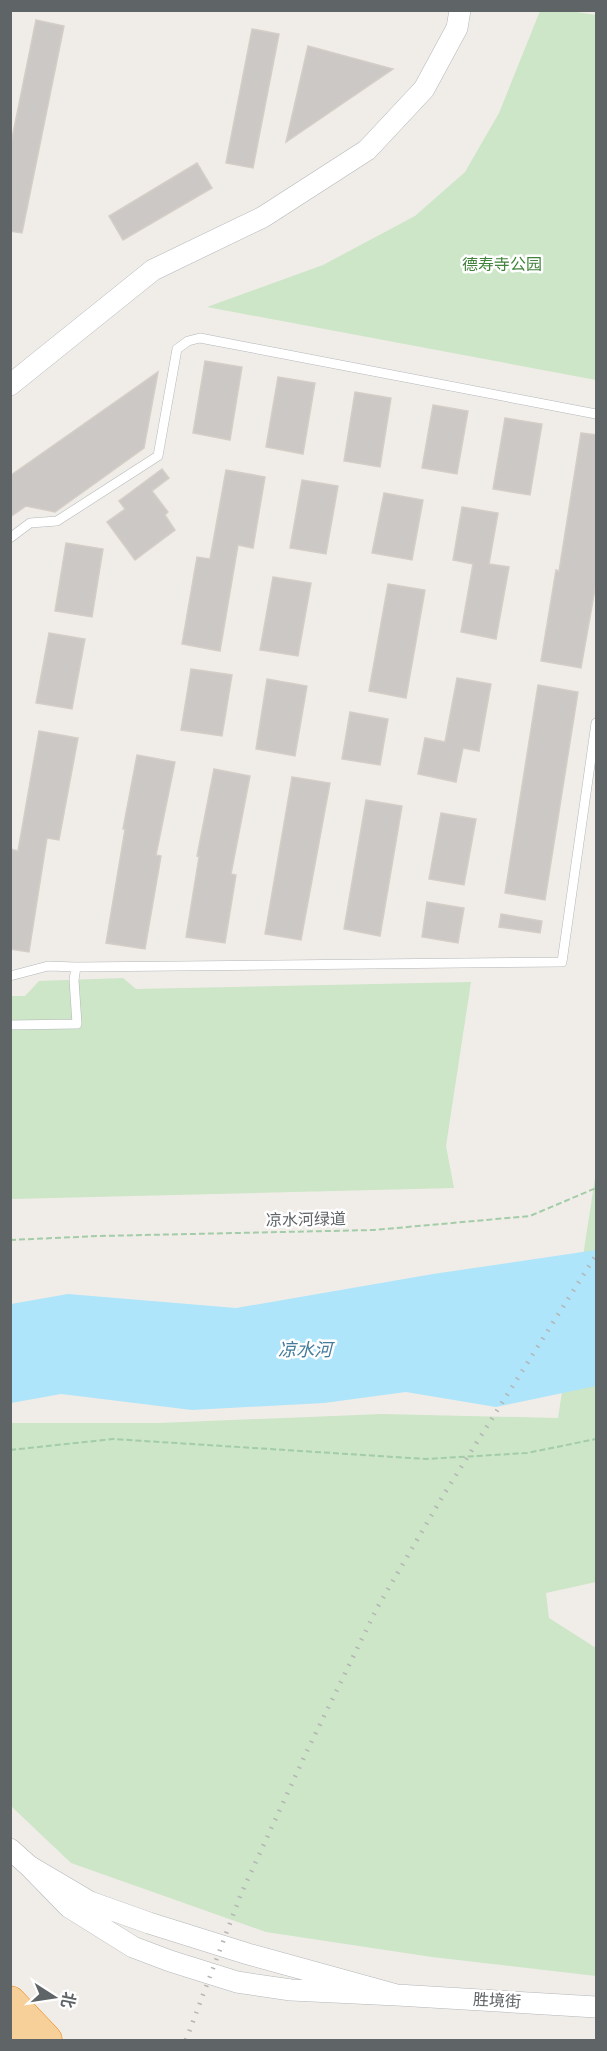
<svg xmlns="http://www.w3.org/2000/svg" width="607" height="2051" font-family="'Source Sans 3','Noto Sans SC',sans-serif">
<rect width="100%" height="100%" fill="#f0ede8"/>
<path fill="#cce6c7" d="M540,11h30l26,4v365l-389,-73 116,-42 92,-49 50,-44 34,-59z
M123,978l13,11 335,-7 -25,164 8,42 -443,11 -1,-203h15l14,-15z
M596,1172v410l-50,11 3,25 47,30v328l-164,-19 -166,-25 -195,-69 -60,-57 -1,-383h149l223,-9 176,4z"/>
<path fill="#aee5fa" d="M596,1250v136l-100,21 -90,-15 -82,11 -132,7 -131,-16 -50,9v-99l57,-10 168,14 197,-34z"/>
<path fill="#ccc8c5" stroke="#d5cec7" stroke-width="1.5" d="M36,20l28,6 -42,207 -12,-2v-83z
M252,29l27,5 -26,134 -27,-5z
M308,46l85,23 -107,73z
M197,163l15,25 -89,52 -14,-24z
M205,361l37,6 -12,73 -37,-7z
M158,372l-14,76 -89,64 -29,-6 -16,11v-41z
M278,377l37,6 -12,71 -37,-7z
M355,392l36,6 -11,69 -36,-6z
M433,405l35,6 -11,63 -35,-6z
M505,418l37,6 -12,71 -37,-6z
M581,433l16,2v143l-16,90 -40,-7 15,-91 3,1z
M162,469l7,9 -17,13 16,21 -3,3 10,15 -40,30 -28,-38 18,-13 -6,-8z
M226,470l39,7 -12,71 -15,-3 -18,106 -38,-7 15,-87 13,2z
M302,480l36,6 -12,68 -36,-6z
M384,493l39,7 -11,60 -40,-7z
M462,507l36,6 -9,51 20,3 -13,72 -35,-7 12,-68 -20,-4z
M66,543l37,6 -11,68 -37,-6z
M273,577l38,6 -13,73 -38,-6z
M388,584l37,6 -19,108 -37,-7z
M49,633l36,6 -13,70 -36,-6z
M191,669l41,6 -10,61 -41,-6z
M457,678l34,6 -12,67 -16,-3 -7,34 -38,-8 7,-36 20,4z
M267,679l40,7 -12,70 -39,-7z
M538,685l40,7 -33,208 -40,-7z
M350,712l38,7 -8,46 -38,-6z
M39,731l39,7 -19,102 -12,-2 -18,114 -19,-3v-100l8,2z
M137,755l38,7 -19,93 5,1 -16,93 -39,-6 19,-114h-2z
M214,769l36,7 -19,98 5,1 -11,68 -39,-6 13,-80 -2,-1z
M292,777l38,6 -29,157 -36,-6z
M366,800l36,6 -22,130 -36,-7z
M441,813l35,6 -12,66 -35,-6z
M427,902l37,6 -6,35 -36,-6z
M501,914l41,7 -2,12 -41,-6z"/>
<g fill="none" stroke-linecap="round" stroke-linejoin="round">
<g stroke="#b3b6b9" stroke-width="10">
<path id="service" d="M10,538l20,-15 27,-2 101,-65 19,-107 11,-8 12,-3 396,76
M10,976l38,-10 28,1
M10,1025l67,-1 -3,-44 2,-13 486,-5 34,-239"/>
</g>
<g stroke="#b3b6b9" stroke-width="22">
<path id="tertiary" d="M10,385l143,-115 110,-53 104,-67 57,-61 33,-61 3,-18
M10,1849l19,17
M29,1866l61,36 59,21 99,31 149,41 -106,-5 -54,-8 -67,-21 -37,-14 -64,-40z
M397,1995l199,12"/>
</g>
<g stroke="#eb830e" stroke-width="33">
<path id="motorway" d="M10,2002l36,38
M10,2036l5,4"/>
</g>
<path stroke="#a3cca8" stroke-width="2" stroke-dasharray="6 3" stroke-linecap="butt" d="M10,1240l89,-4 275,-6 156,-14 66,-28
M10,1450l103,-11 313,20 101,-6 69,-14"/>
<use href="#service" stroke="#fff" stroke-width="9"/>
<use href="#tertiary" stroke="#fff" stroke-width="21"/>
<use href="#motorway" stroke="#f7d099" stroke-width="32"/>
<path stroke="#b4b5b5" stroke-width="4.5" stroke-dasharray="1.5 8" stroke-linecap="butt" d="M186,2040l55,-146 65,-141 71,-145 67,-114 152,-239"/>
</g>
<g text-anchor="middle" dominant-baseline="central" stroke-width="5" stroke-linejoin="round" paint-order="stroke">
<g font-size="16" fill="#42833b" stroke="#fff">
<text x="502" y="265">德寿寺公园</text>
</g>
<g font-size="16" fill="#5f6467" stroke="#fff">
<text transform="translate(306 1220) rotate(-1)">凉水河绿道</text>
<text transform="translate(497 2001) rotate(3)">胜境街</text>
</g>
<g font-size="18" font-style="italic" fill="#447c9b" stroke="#fff">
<text x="305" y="1350">凉水河</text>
</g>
</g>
<rect width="607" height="2051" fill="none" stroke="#5f6467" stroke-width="24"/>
<g transform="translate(54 1997) rotate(102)" stroke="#ffffff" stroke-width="4.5" paint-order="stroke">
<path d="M0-4.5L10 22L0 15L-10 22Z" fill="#5f6467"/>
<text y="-9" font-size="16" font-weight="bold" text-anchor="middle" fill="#5f6467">北</text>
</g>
</svg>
